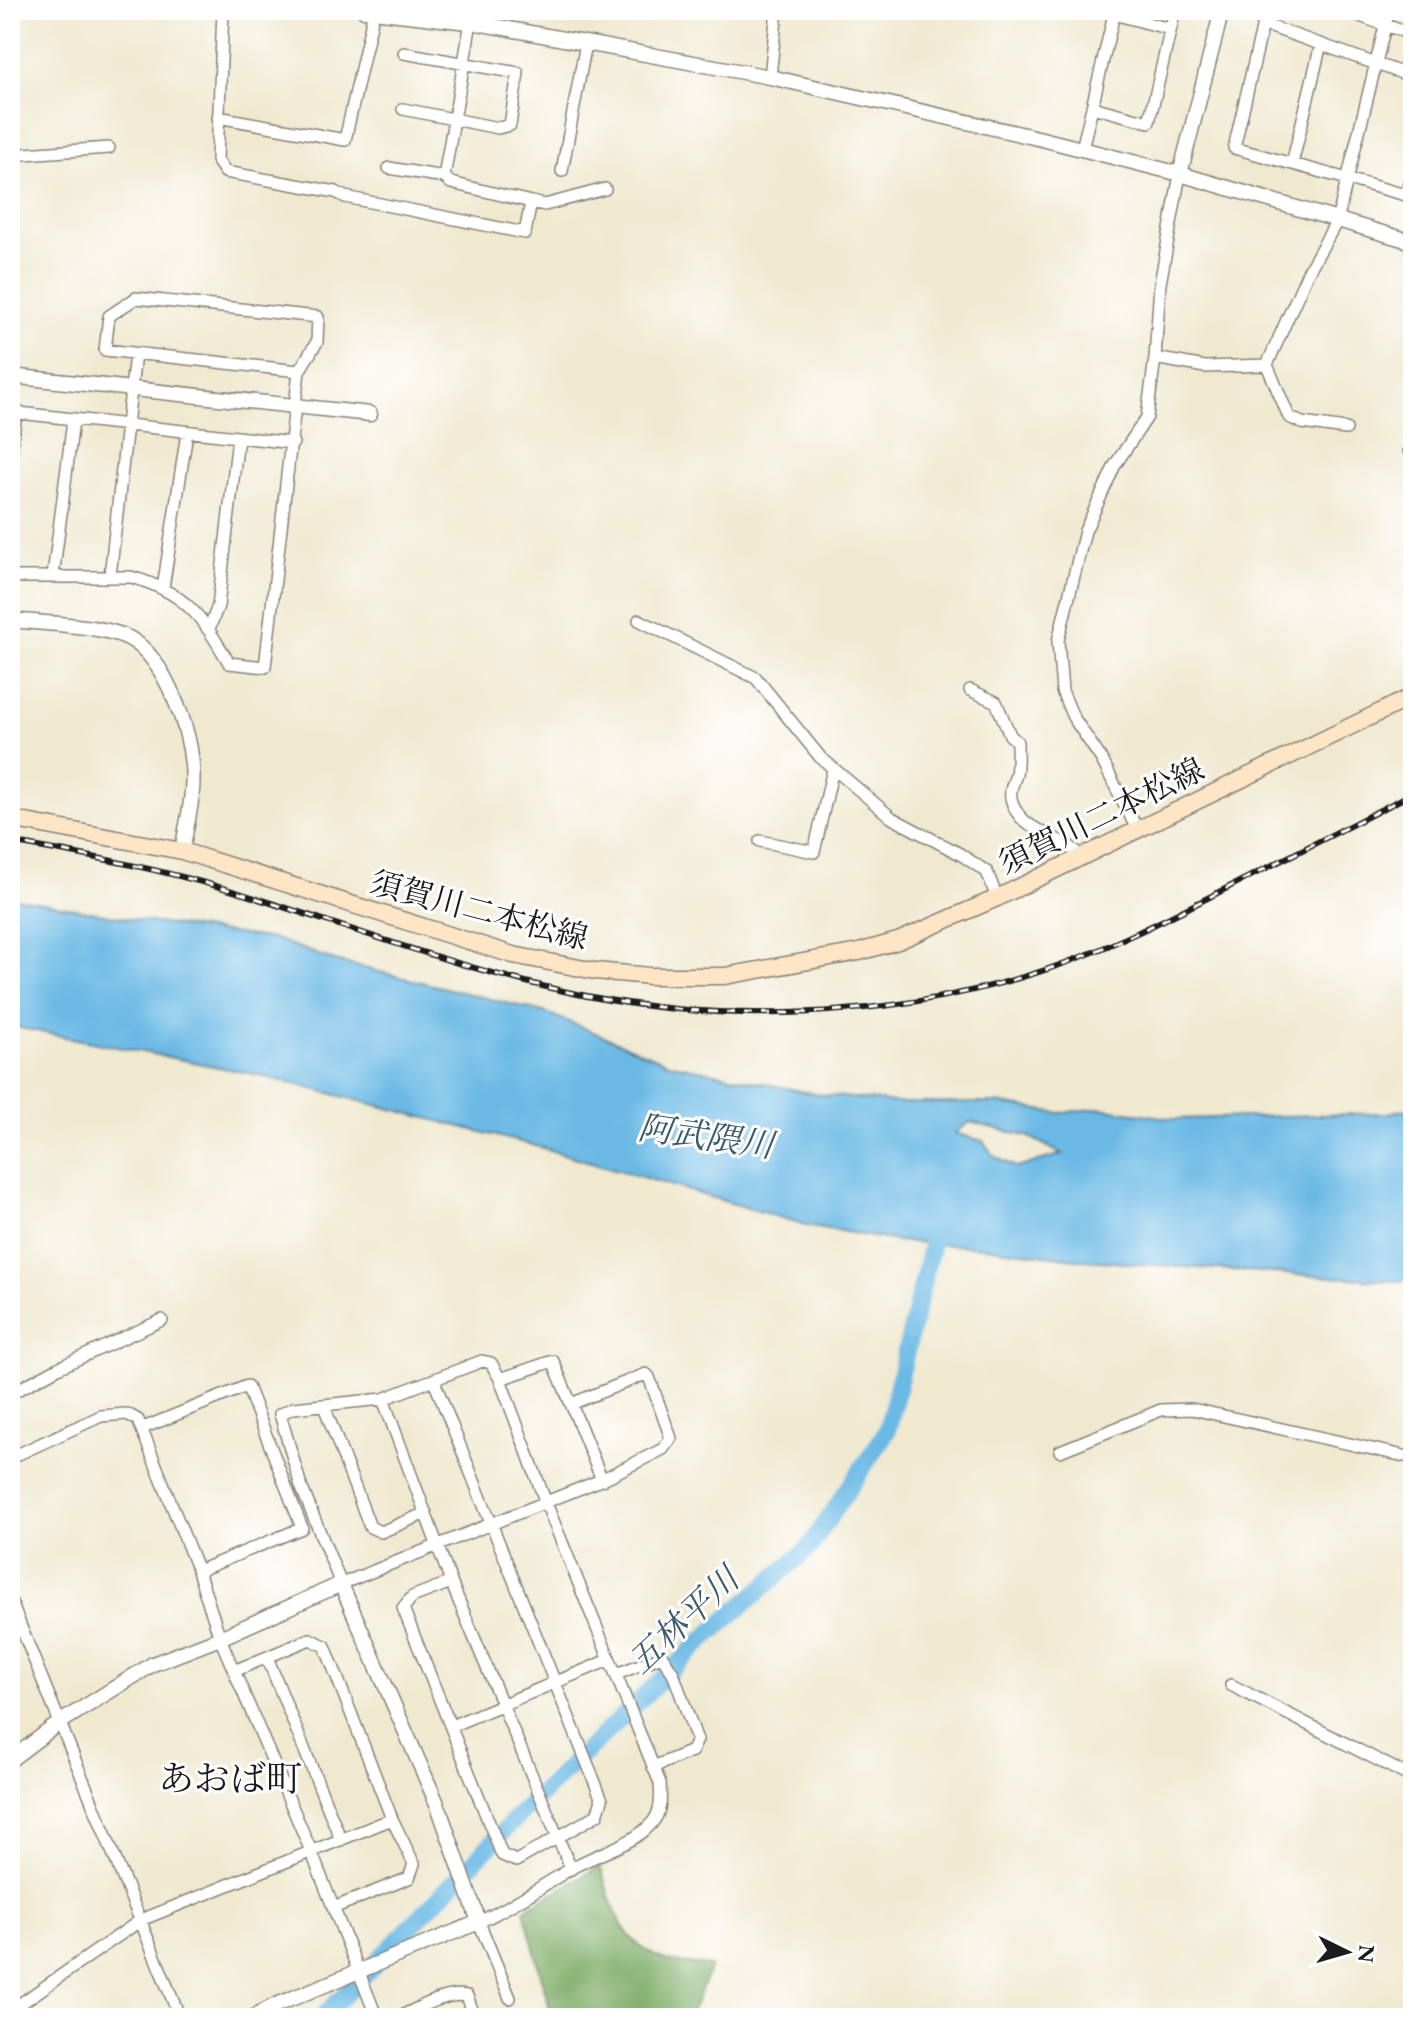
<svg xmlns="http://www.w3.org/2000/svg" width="1423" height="2028" font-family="'EB Garamond','Noto Serif JP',serif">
<rect width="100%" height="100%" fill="#fff"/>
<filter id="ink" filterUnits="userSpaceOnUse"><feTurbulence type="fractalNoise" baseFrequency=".0125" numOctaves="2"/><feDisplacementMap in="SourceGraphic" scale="16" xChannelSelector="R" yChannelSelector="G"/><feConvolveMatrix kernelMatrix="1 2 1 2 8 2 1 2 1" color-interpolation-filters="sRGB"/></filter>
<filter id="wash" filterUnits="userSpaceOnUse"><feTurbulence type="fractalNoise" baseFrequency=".006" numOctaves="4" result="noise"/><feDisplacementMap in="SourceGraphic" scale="32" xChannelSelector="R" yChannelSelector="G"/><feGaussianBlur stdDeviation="1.8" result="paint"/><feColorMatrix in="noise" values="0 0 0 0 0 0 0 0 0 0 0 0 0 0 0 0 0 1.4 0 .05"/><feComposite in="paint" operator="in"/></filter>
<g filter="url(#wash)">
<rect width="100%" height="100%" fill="#f0e9d0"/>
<path fill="#7bab65" stroke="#4c6440" stroke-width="2" d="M600,1866c14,41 20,79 66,94 13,5 31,4 45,6l-22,52h-137l-28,-108z"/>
<path fill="#6bb9e5" stroke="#446a80" stroke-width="2" fill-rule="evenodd" d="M10,897l132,24 133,18 60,22 212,52 121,50 147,31 83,9h98l63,10 41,-5 76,11 211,-6 26,-5v171l-21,2 -308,-21 -100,-13 -87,-6 -91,-16 -270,-79 -277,-71 -249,-49zM970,1122l60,15 32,17 -45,14 -23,-12 -11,-15 -28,-8z"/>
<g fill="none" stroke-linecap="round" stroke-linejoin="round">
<path stroke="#6bb9e5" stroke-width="18" d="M322,2018l200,-206 183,-174 104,-90 78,-117 46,-192 8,-16"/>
</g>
</g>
<g filter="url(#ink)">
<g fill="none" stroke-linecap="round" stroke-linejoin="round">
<g stroke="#868276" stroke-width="14">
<path id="minor" d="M223,10l-6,150 8,12 111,20 9,5 180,36 6,-31 -80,-19 -7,-6 27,-155
M1343,10l70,25
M1170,29l-56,-15 -22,93 57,15 26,-112
M770,77l7,-67
M1413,77l-150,-53 -29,124 179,49
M403,109l95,19 12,-3 8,-52 -114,-20
M218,117l127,23 29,-129
M1082,149l10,-42
M10,155l99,-7
M1292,164l29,-120
M389,168l55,9
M562,171l24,-128
M1406,195l7,-28
M531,202l14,3 60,-16
M1155,358l50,9 62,-2 22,52 13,6 44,6
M1267,365l41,-93 29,-51 52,-211
M10,412l283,31
M1409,451l4,-1
M10,462l6,-49
M53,576l20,-155
M110,576l25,-222
M10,577h121c54,15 71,39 98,86l36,4 34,-296 -194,-21 4,-34 27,-18 182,19 -1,25 -18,29
M163,588l24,-155
M639,620l117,58 64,79 72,61 68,36 27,18 10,26
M209,629l9,-23 20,-168
M970,690l26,12 14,33 7,7c0,10 1,22 -1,32 -2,9 -7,15 -5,24 7,35 50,36 70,58
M1137,829l-35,-69 -29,-43 -11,-26 -4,-50 27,-110 30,-66 32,-48 8,-59 5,-74 20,-110
M760,841l54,11 19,-83
M500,1379l53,-18 18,43 75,-30 3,3 22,61 -8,11 -62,31 -260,104 -40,-98 -21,-72 13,-6 90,-9 99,-38 9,2 9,16 46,124 114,280c1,15 2,29 -9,41 -20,22 -56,30 -81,45 -31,19 -59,38 -91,53l31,76
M434,1381l168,419 -5,15 -81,46 -14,-6 -99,-247 9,-11 39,-15
M13,1392l1,-88
M10,1394l48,-26 104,-48
M383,1399l68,183 120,287
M571,1404l31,76
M324,1406l46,121 11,5 45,-19
M143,1428l104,-42 55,142 -104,43
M1060,1451l101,-41 31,-1 221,49
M10,1458l91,-42 26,-2 11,6 60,151 22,67 91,213 66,167
M10,1600l170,418
M267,1657l74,183
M234,1671l76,-32 15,7 67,173 22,45 -5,14 -76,30
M617,1674l45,-18 11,17 24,67 -5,11 -39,16
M1231,1685l182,93
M451,1726l158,-66
M10,2011l131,-91 251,-101
M397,2018c19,-8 49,-27 70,-22l8,22"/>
</g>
<g stroke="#868276" stroke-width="17">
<path id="tertiary" d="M364,10l113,13 293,54 272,62 138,35 233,68
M1180,174l42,-164
M10,376l360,38
M10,620c30,3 98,5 122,20 33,20 57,87 60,125 3,28 -5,58 -10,86
M10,1760l49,-37 94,-59 67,-26 121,-54 97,222 41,116 -203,83 -24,13"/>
</g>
<g stroke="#868276" stroke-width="19">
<path id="secondary" d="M10,819l172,32 331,104 82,16 55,5h75l134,-24 39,-11 99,-43 416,-202"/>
</g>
<use href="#minor" stroke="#fff" stroke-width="11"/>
<use href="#tertiary" stroke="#fff" stroke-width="14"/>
<use href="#secondary" stroke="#fde5c5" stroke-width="16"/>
<g stroke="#1c1c1c" stroke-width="6">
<path id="rail" d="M10,842c75,13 151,27 223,49 117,36 235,81 354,105 141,28 302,22 439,-20 71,-21 137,-55 203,-89 61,-31 123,-62 184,-94"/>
</g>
<use href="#rail" stroke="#fff" stroke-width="3" stroke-dasharray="9" stroke-linecap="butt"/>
</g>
</g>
<g text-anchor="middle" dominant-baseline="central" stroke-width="6" stroke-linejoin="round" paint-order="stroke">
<g font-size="32" fill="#1c1c1c" stroke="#fff">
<text transform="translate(1101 816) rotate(-26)">須賀川二本松線</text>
<text transform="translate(479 910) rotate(15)">須賀川二本松線</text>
</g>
<g font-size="34" font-style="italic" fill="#3c5b6c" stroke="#fff">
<text transform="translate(706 1136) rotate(8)">阿武隈川</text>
<text transform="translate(683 1620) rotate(-43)">五林平川</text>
</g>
<g font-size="36" fill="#1c1c1c" stroke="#fff">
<text x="230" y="1778">あおば町</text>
</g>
</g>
<rect width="1423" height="2028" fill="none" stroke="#fff" stroke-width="40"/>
<g transform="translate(1347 1952) rotate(95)" stroke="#ffffff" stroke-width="6" paint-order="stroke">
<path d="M0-6L14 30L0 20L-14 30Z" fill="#1c1c1c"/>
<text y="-12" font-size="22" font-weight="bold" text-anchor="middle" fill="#1c1c1c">N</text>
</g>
</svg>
